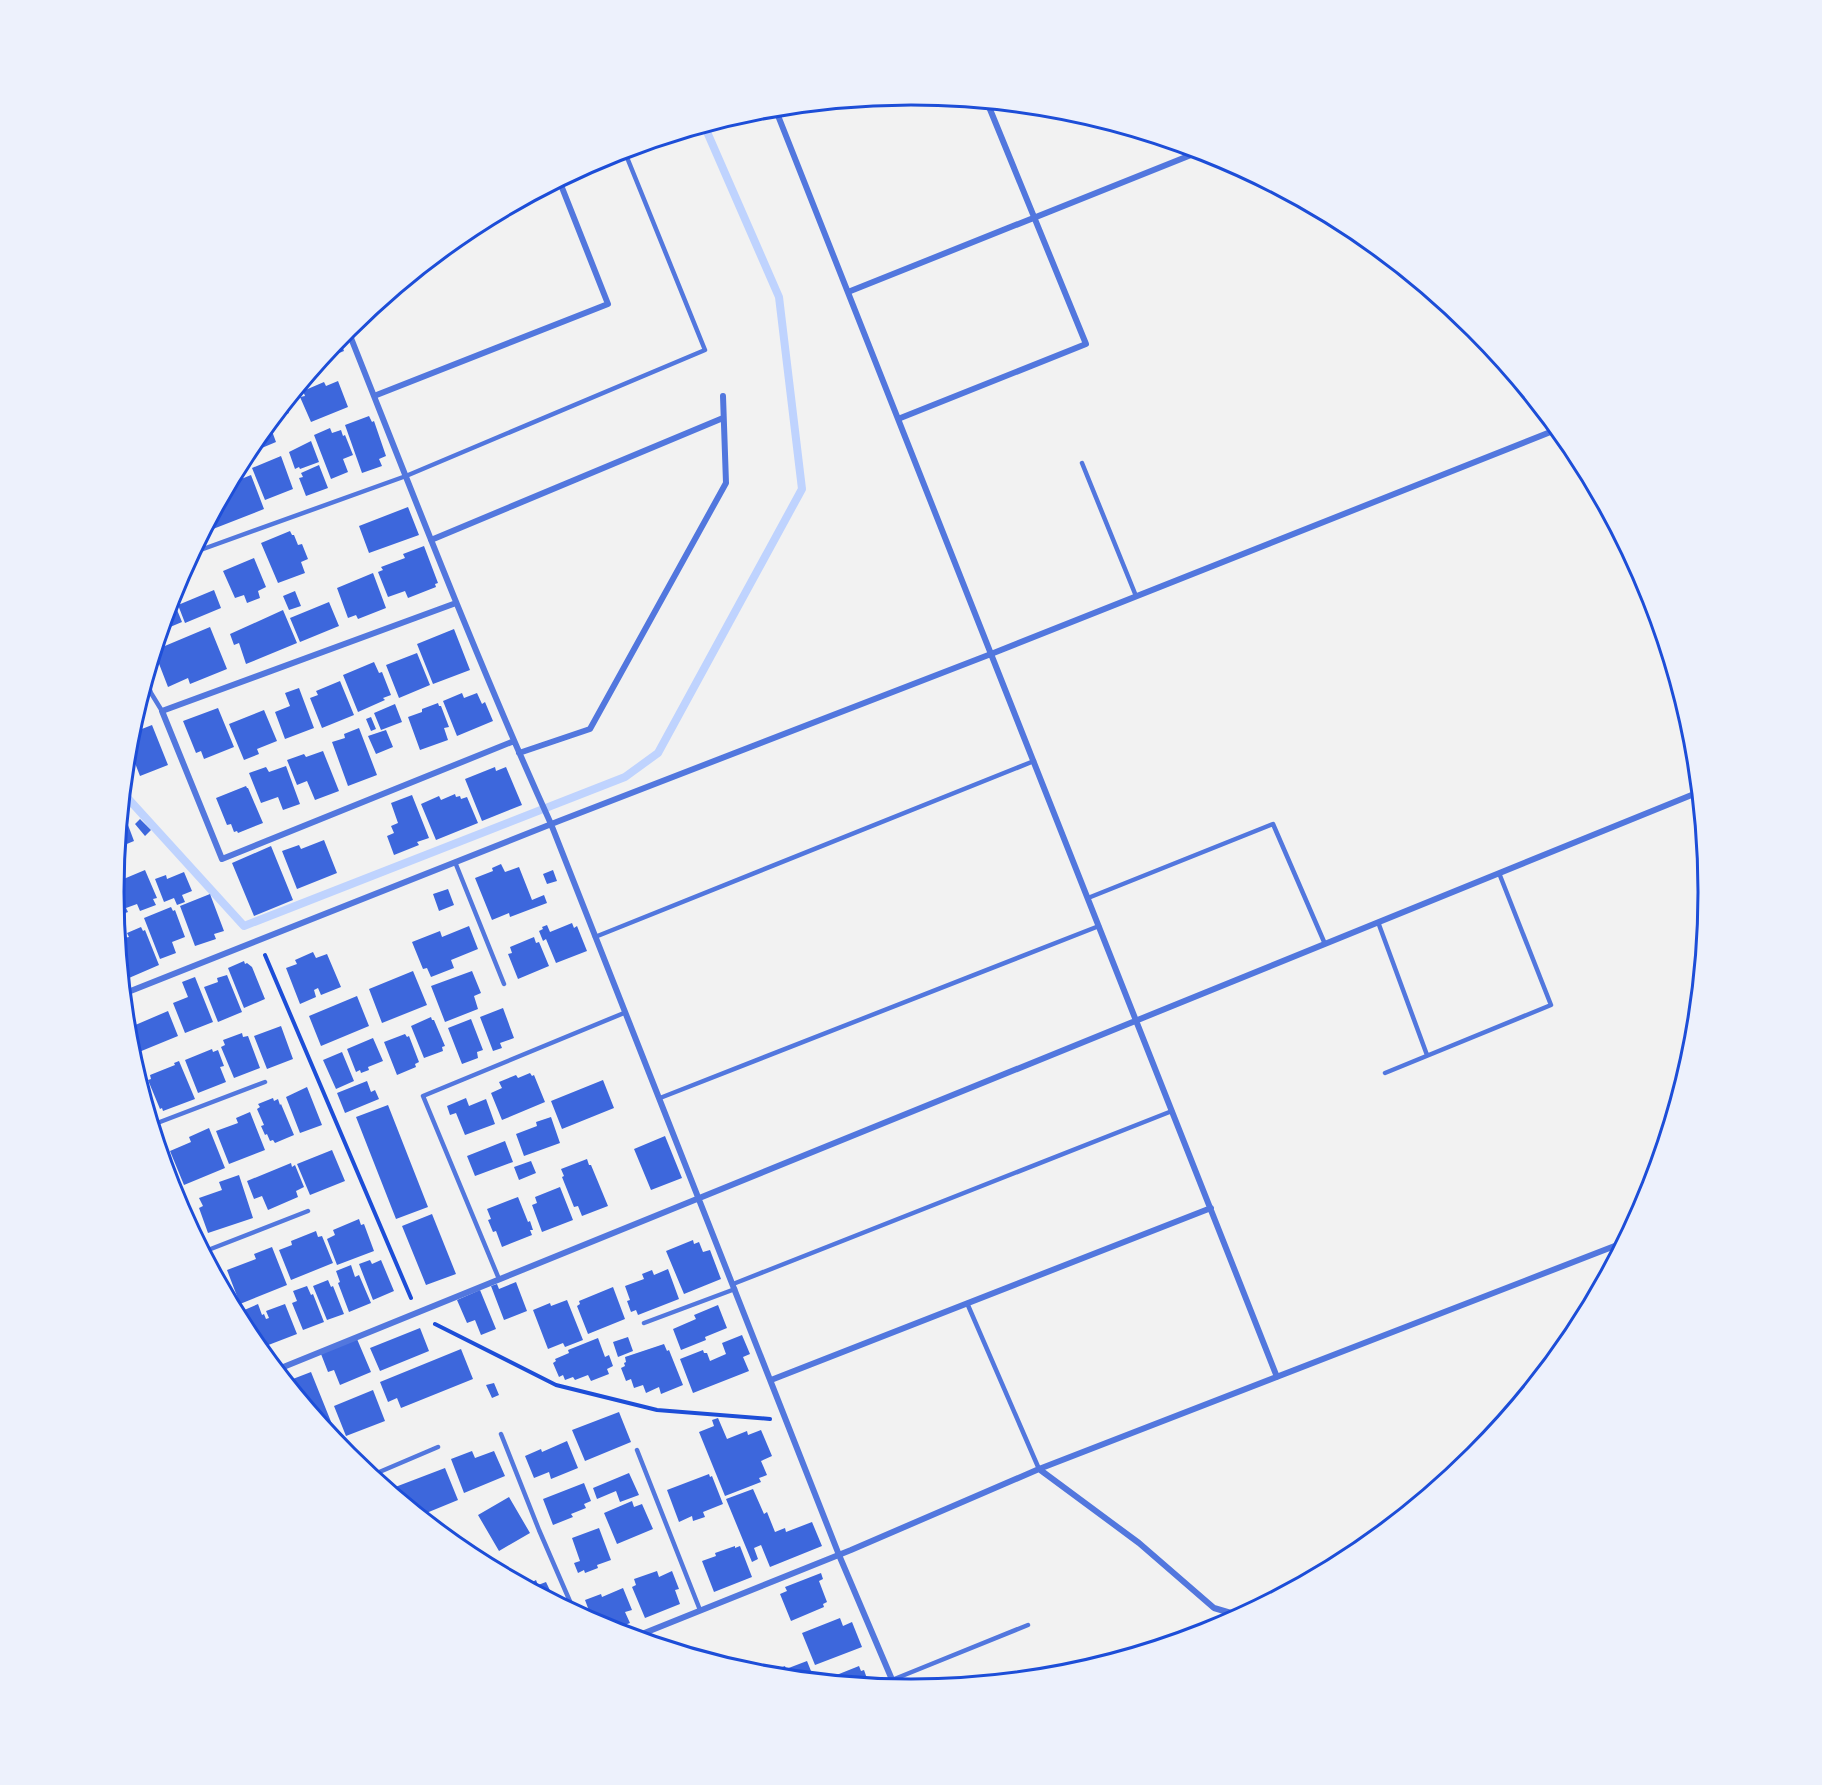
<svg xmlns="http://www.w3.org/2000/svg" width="1822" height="1785" font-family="'Roboto Condensed',sans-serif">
<rect width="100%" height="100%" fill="#f2f2f2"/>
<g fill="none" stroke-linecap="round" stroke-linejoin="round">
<path stroke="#bfd3fe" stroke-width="8" d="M123,793l121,133 381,-149 33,-24 144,-264 -23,-192 -75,-172"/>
</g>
<path fill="#3d67dc" d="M339,338l5,13 -24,10z
M338,381l10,26 -37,15 -11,-25 5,-1 -2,-5 21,-9 2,4z
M285,403l4,10 -18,8z
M369,416l3,6 2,-1 12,35 -7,3 3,7 -20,7 -17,-48z
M269,423l7,19 -19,8 -3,-9z
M330,428l2,5 9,-3 2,6 2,-1 8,20 -10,4 5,13 -17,7 -17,-44z
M311,441l8,21 -19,7 -1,-2 -4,2 -6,-17z
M281,456l12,33 -28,11 -13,-32z
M319,465l9,23 -22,8 -7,-18 4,-1 -2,-4z
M251,475l13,34 -51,20 -3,-9 19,-36z
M408,507l11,28 -50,18 -10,-27z
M290,531l2,4h2l4,10 4,-1 6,15 -7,3 4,11 -27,10 -17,-40z
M424,546l14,37 -3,1 1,3 -28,11 -3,-7 -17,6 -10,-25 5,-2 -2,-3 24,-9 -2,-4z
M254,558l12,29 -8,4 2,7 -13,5 -3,-8 -9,3 -12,-27z
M373,573l13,35 -28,11 -2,-4 -8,3 -11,-30z
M214,590l7,18 -36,15 -7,-18z
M295,591l6,15 -12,4 -6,-14z
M171,595l11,27 -19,8 -1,-3z
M329,602l10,24 -39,16 -10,-24z
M283,610l14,33 -51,21 -7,-21 -5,2 -4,-11z
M210,627l17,42 -37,15 -2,-6 -20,9 -12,-31 6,-2 -2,-6z
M454,629l16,41 -37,14 -16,-40z
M417,653l13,32 -31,13 -13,-33z
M374,662l5,11 3,-1 9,23 -8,3 2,2 -27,12 -15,-37z
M340,681l14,34 -32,13 -12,-30 8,-3 -2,-4z
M299,688l15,40 -29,11 -10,-27 15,-6 -5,-13z
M462,693l2,5 13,-5 5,11 3,-2 8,19 -36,15 -14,-35z
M438,703l1,3h2l8,21 -5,1 4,12 -28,10 -12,-33 14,-5v-3z
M395,704l7,18 -21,8 -7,-17z
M218,708l16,39 -30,12 -3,-8 -5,2 -13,-32z
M264,710l13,31 -20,8 2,5 -15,6 -15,-36z
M371,717l5,12 -5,2 -5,-12z
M152,725l16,40 -28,11 -12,-31v-9l1,-2z
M359,728l18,47 -29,11 -16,-44 13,-4 -1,-4z
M386,730l7,17 -17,7 -8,-18z
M323,751l16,40 -24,9 -8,-19 -10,4 -10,-25 17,-6 2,3z
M286,766l14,38 -17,6 -5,-13 -17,6 -12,-30 17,-6 3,5z
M495,767l1,4 10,-4 16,38 -40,16 -17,-42z
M246,786l1,2h1l15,35 -25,10 -1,-2 -3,1 -3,-8 -4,1 -11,-27z
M455,794l1,3 4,-1 1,3 6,-2 11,26 -42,17 -15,-36 18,-8 2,4z
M412,795l17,43 -12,4 2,3 -25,10 -7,-19 7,-3 -3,-7 7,-3 -7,-20z
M125,817l9,24 -17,7 3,-29z
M140,819l11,11 -6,6 -10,-12z
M324,840l13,33 -40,16 -15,-38 17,-6 2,4z
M271,846l22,54 -39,16 -22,-53z
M501,864l4,8 14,-5 13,33 12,-5 3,8 -37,14 -1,-4 -17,7 -17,-42 18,-7 -1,-3z
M145,870l12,28 -4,1 3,6 -16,6 -3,-7 -11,4 2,4 -13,5 -2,-25 1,-9z
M553,870l4,11 -10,3 -4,-10z
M184,872l8,19 -10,4 3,7 -8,3 -3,-7 -10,4 -9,-23 11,-4 1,4z
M448,889l6,16 -15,6 -6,-17z
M210,894l14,37 -10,3 2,5 -21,7 -15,-40z
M171,907l2,4 2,-1 10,27 -13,5 4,11 -16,6 -16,-41z
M572,923l2,5 3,-2 10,25 -31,12 -10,-24 -3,2 -4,-10 4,-2 -1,-2 5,-2 3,7z
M469,926l9,23 -27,11 3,8 -23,9 -4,-9 -4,1 -11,-27 28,-11 2,6z
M141,927l2,4 2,-1 14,35 -37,16 -4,-42 11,-2 -2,-4z
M534,937l2,6 3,-1 10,24 -31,13 -10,-25 4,-1 -2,-6z
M313,952l3,6 11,-4 14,33 -20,8 -3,-7 -4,2 2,7 -16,7 -14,-36 11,-4 -2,-4z
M244,961l1,3 2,-1 5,4 13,32 -21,9 -16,-40z
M413,971l14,34 -45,18 -13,-34z
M472,971l9,22 -7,3 4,13 -33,13 -14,-36z
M227,975l15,37 -24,10 -14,-35 14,-5 -1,-4z
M195,977l18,45 -28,11 -12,-30 15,-6 -6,-15z
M357,996l12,30 -48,20 -12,-30z
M503,1008l11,30 -14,5 2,5 -9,3 -13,-34z
M168,1011l10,25 -39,16 -9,-20 5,-2 -2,-4z
M431,1017l1,3h2l11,26 -3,1 1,4 -19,7 -13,-32z
M471,1019l12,31 -6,2 1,6 -16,6 -14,-36z
M281,1026l12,33 -26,10 -13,-33z
M242,1033l1,4 5,-1 12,32 -26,10 -13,-31 4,-2 -2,-5z
M405,1034l2,3 2,-1 10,26 -4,2 1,3 -19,8 -13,-33z
M373,1038l10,23 -15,6 1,3 -8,3 -1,-3 -4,2 -9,-23z
M212,1049l1,3 5,-2 6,16 -4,1 6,15 -28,11 -13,-33z
M342,1052l12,29 -18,8 -13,-29z
M179,1061l16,38 -32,12 -1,-3 -2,1 -12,-29 3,-1 -1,-4 25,-10 -1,-2z
M530,1073l2,3 2,-1 11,27 -43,18 -11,-27 11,-5 -3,-6 17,-7 2,3z
M603,1080l11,28 -52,21 -11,-28z
M367,1081l4,11 4,-2 4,9 -34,14 -8,-20z
M307,1087l15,38 -22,8 -14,-36z
M273,1098l1,3 4,-2 2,6 1,-1 13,31 -19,8 -2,-3 -3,1 -3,-7 -2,1 -4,-9 3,-1 -7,-16 3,-2 -2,-3z
M466,1098l3,8 17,-7 9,25 -30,11 -9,-22 -6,2 -3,-9z
M388,1105l40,102 -32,12 -40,-102z
M250,1112l15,38 -36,14 -13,-33 22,-8 -2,-5z
M551,1117l9,26 -36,13 -8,-22 21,-8 -1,-4z
M209,1128l16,40 -41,17 -14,-34 21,-9 -2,-5z
M665,1136l17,42 -31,12 -17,-41z
M505,1141l8,21 -38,14 -8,-20z
M332,1150l13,31 -35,14 -13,-31z
M587,1159l2,6h2l17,41 -26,10 -4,-10 -4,1 -12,-30 2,-1 -3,-7z
M531,1161l5,12 -17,7 -5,-13z
M291,1163l1,4 3,-2 9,22 -8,4 2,6 -30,13 -6,-14 -8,3 -7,-18z
M239,1175l14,43 -45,15 -9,-25 4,-2 -4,-8 23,-8 -3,-8z
M560,1187l13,33 -31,12 -10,-27 5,-2 -2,-6z
M518,1197l10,25 2,-1 3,9h-3l2,5 -30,12 -6,-16 -3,1 -5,-12 3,-1 -4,-10z
M432,1214l24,60 -30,11 -24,-59z
M359,1219l2,6 3,-1 10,27 -37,14 -10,-26 8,-4 -2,-5z
M316,1231l2,6 4,-1 11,27 -42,17 -12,-30 13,-5 -1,-4z
M693,1240l1,4 5,-2 4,10 7,-2 11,29 -37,15 -18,-43z
M272,1247l15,38 -47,19 -13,-34 29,-11 -2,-5z
M370,1260l2,4 9,-4 13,31 -21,9 -14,-36z
M351,1265l4,12 4,-2 12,28 -22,9 -11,-29 2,-1 -4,-11z
M668,1269l11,30 -41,16 -2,-5 -5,2 -4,-11 3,-1 -5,-14 19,-7 -2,-5 10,-4 2,5z
M328,1280l3,7 2,-1 11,28 -17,6 -14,-34z
M516,1282l11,29 -23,9 -13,-34 6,-2 2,5z
M307,1286l4,9 2,-1 11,28 -21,8 -11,-27 5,-2 -4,-10z
M613,1287l12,32 -37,15 -11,-28 3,-2 -1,-3z
M480,1290l16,39 -15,6 -6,-15 -8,3 -10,-23z
M567,1300l16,40 -18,7 -2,-4 -15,6 -15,-39 17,-7 1,3z
M258,1304l4,11 2,-1 2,5 3,-1 -3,-7 19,-7 12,30 -39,15 -9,-12 -6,-15 2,-1 -3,-10z
M718,1305l9,23 -22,9 1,3 -25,10 -8,-21 23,-10 -2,-4z
M420,1328l9,23 -49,20 -10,-23z
M742,1335l8,19 -7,3 6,14 -56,22 -13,-34 23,-9 1,3h3l3,8 16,-7 -4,-11z
M628,1337l5,14 -15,6 -5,-15z
M598,1338l7,19 4,-2 4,11 -6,3 2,5 -18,7 -3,-6 -13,5 -2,-3 -8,3 -2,-5 -4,2 -6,-14 3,-2 -1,-2 14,-6 -1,-3z
M357,1339l14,33 -31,13 -6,-15 -6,2 -7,-18z
M664,1344l3,7 2,-1 14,35 -22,9 -2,-7 -13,6 -3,-8 -9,3 -3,-9 -5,2 -5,-13 4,-2 -1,-3 2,-1 -1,-5z
M461,1349l12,30 -72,29 -4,-10 -9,4 -8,-20z
M311,1372l29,72 -3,1 -52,-63z
M494,1383l5,12 -7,3 -6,-13z
M373,1390l12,31 -39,15 -12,-30z
M619,1412l12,30 -46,19 -13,-31z
M718,1418l9,21 20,-8 1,4 13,-5 11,26 -11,5 6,14 -8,3 2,4 -36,14 -26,-64 15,-6 -2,-6z
M567,1441l11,27 -27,11 -2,-7 -15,6 -9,-22 16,-7 1,3z
M472,1451l3,7 19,-7 11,25 -41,17 -13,-34z
M445,1468l13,32 -39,16 -28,-23 -1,-4z
M629,1473l10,22 -19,7 -4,-11 -19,8 -4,-11z
M709,1474l1,3 2,-1 11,28 -20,8 2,5 -12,4 -1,-5 -13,6 -12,-32z
M584,1483l7,18 -7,3 2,4 -15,6 2,3 -20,8 -10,-26z
M753,1489l11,25 3,-2 8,20 10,-4 1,4 26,-10 10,24 -52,21 -9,-22 -7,3 4,11 -6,3 -26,-63z
M509,1497l21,36 -31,18 -21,-36z
M632,1501l2,6 8,-3 11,25 -36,15 -13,-31z
M599,1528l12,32 -14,5 1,3 -13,5 -1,-3 -6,3 -4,-10 6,-2 -8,-23z
M735,1546v2l5,-2 12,31 -38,15 -12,-31 14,-5 -1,-3z
M657,1571l2,6 13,-6 7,18 -4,1 5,14 -35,14 -13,-31 4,-2 -2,-6z
M821,1573l2,6 -4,2 8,21 -4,2 1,3 -33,14 -11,-27 7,-3 -2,-4z
M536,1580l2,5 8,-3 10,21 -38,-20 4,-2 3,5z
M623,1588l9,22 -7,2 5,11 -21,8 -15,-7 -9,-24 16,-6 1,3z
M840,1618l3,8 9,-4 10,25 -47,18 -13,-32z
M807,1661l8,20 -45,-4 -1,-5 16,-6 1,3z
M859,1666l2,5 3,-1 6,17 -42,-5 7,-3 -1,-3z"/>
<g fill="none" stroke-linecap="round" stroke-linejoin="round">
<path stroke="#1d4ed8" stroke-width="4" d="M265,955l146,343
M435,1324l121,61 101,25 113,9"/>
<path stroke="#5277de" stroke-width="4.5" d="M1082,463l54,133
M192,553l214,-77 299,-126 -81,-200
M1670,658l-2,1 9,23
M146,679l5,14 11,18
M455,862l49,122
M1088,898l185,-74 52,120
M1378,922l49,133
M595,937l439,-176
M1385,1073l166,-68 -52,-132
M660,1098l439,-172
M152,1125l113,-43
M203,1252l105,-41
M499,1279l-76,-183 201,-83
M733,1284l439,-173
M967,1303l72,166
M644,1323l91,-34
M501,1434l38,96 36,83
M637,1450l63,160
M370,1476l68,-29
M892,1680l136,-55"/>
<path stroke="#5277de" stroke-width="6" d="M775,108l502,1269
M848,292l353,-141
M347,328c66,166 130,333 204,496l288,731 57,134
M374,396l234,-92 -49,-124
M898,419l188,-75 -99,-242
M431,540l292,-122
M456,603l-294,108 60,148 292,-118
M519,753l71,-24 136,-246 -3,-87
M123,994l436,-173 432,-167 567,-225
M158,1146l30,78
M276,1370l1423,-578
M771,1380l440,-172
M1039,1469l100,74 75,65 27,8
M632,1638l219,-88 188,-81 586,-227"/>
</g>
<path d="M0 0H1822V1785H0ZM124 892a787 787 0 1 1 1574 0a787 787 0 1 1-1574 0Z" fill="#edf1fc" fill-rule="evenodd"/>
<path fill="none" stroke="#1d4ed8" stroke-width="3" d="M124 892a787 787 0 1 1 1574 0a787 787 0 1 1-1574 0Z"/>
</svg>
